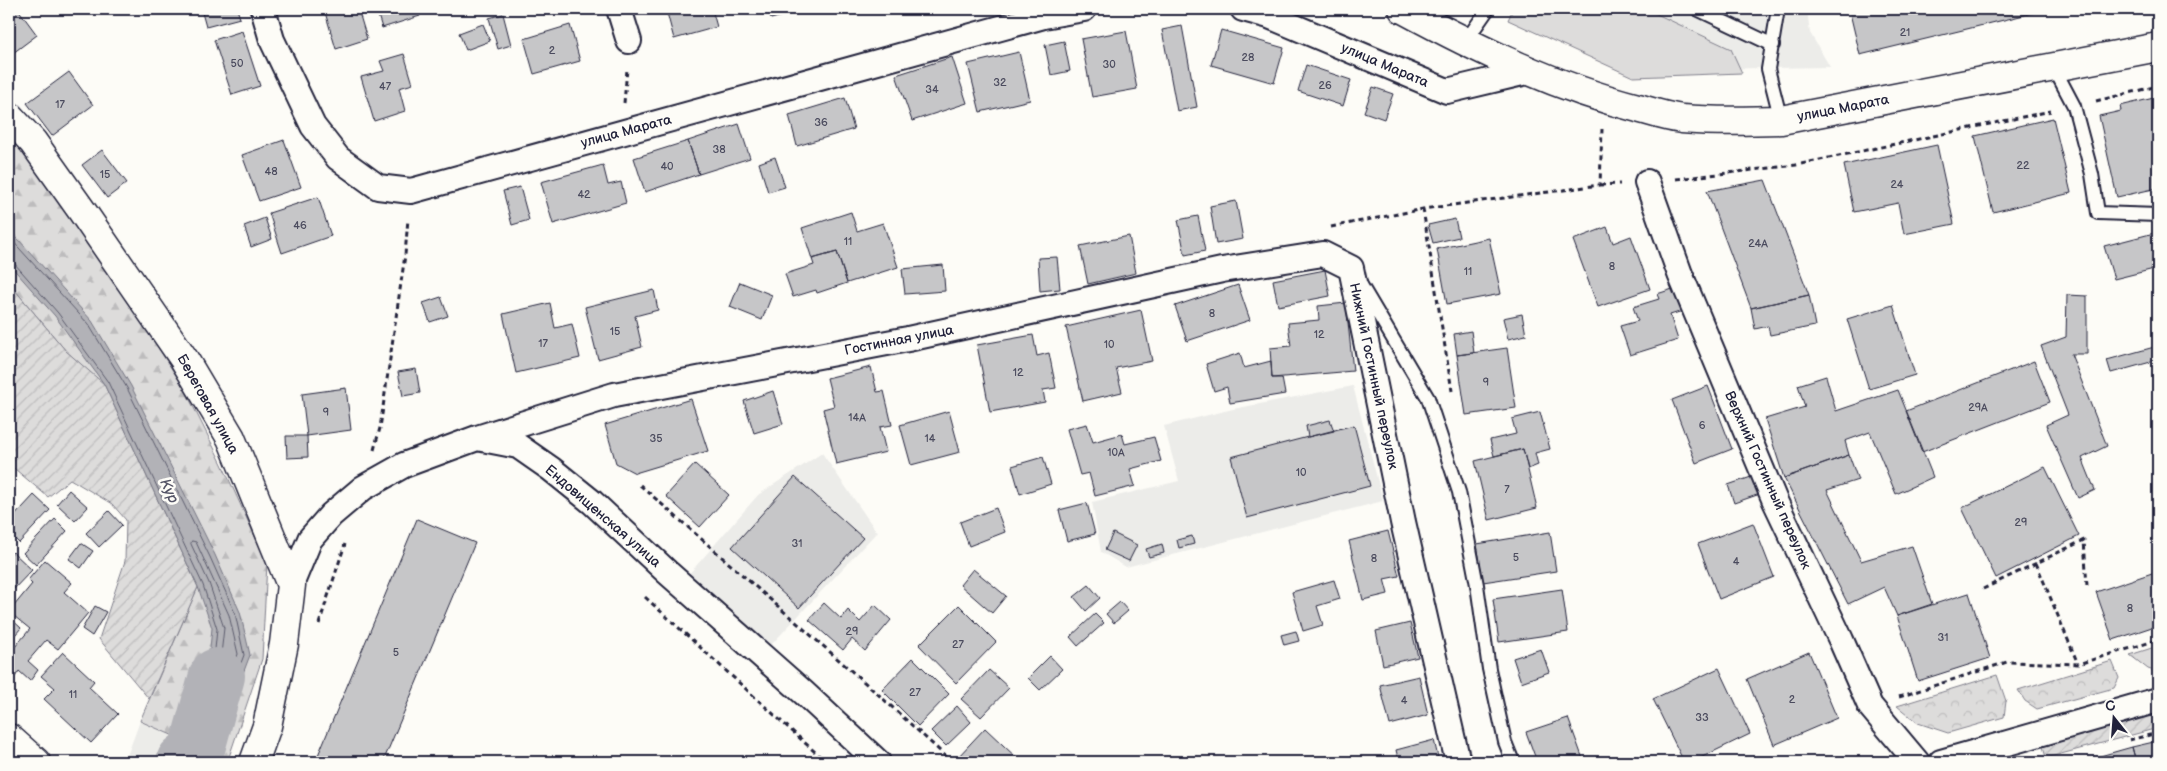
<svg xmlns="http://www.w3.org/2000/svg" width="2167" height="771" font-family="'Balsamiq Sans',sans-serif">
<defs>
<pattern id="forest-firs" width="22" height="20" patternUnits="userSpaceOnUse" patternTransform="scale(1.25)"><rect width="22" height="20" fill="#dddcdb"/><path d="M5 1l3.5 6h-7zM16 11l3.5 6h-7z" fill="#bdbcbd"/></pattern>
<pattern id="park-crowns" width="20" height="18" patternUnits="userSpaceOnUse" patternTransform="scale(1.25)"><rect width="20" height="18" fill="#dddcdb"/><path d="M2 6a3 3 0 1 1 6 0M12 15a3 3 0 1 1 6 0" fill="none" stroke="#bdbcbd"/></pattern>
<pattern id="garden-furrows" width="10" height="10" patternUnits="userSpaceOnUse" patternTransform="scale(1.25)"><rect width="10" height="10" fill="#dddcdb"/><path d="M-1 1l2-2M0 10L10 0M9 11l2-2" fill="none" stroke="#bdbcbd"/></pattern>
</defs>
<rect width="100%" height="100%" fill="#fdfcf7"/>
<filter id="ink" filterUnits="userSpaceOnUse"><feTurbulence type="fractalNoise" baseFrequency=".02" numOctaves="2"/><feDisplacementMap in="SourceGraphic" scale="10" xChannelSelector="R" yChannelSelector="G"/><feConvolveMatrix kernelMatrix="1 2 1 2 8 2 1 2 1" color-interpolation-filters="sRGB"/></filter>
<g filter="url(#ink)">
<path fill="#ecece9" d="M1501,9h306l3,24 20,34 -195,3z
M1353,386l30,115 -257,66 -25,-15 -9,-50 87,-21 -15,-55 69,-17z
M822,453l55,79 -107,114 -81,-72 69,-79z
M140,721l88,39 -1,2h-105l5,-6z"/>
<path fill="#dddcdb" stroke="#807f8b" d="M1513,9h133l85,40 11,24 -109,4 -125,-57z"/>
<path fill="url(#forest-firs)" stroke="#807f8b" d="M9,136l39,49 55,77 81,126 38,76 45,99 -5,96 -34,101 -88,-39 58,-134 -94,-202 -38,-34 -57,-68z"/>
<path fill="url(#park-crowns)" stroke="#807f8b" d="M2158,646v26l-10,-3 -18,-14z
M2112,661l7,17 -5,10 -77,21 -12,-8 -7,-11z
M1997,675l9,26 -2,16 -56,16 -30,-10 -21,-17z"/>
<path fill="url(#garden-furrows)" stroke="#807f8b" d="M9,283l57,68 38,33 94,203 -49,112 -50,-60 26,-78 1,-41 -14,-16 -42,-25 -22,18 -39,-33z
M2158,711v17l-112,30 -4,-16z"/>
<path fill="#b2b2b7" stroke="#787885" d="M9,229l83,92 39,65 84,169 25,57 10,43 -37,98 -17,-1 -13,-12 25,-72 4,-40 -14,-41 -94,-203 -49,-68 -46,-52z"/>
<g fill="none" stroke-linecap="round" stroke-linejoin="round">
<path stroke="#5c5c6d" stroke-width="1" d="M9,237l80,88 38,63 83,169 25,56 9,42 -35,93 -11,-1 -9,-9 24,-68 4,-41 -14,-44 -95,-203 -50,-69 -44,-50 -5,-2
M192,541l4,1 33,73 9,39 -32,85 -3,2 -6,-5 22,-64 5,-44 -15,-45 -18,-39z"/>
<path stroke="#b2b2b7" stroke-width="56" d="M184,762l12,-10 21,-76"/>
</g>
<path fill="#c6c6c8" stroke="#22223b" d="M9,9h9l19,26 -28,21z
M201,9h36l3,9 -34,9z
M324,9h34l9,30 -31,10z
M376,9h41l3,7 -38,12z
M666,9h46l5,18 -43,12z
M768,9h40l-37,10z
M1849,9h200l-189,46z
M503,14l8,31 -13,4 -9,-31z
M483,24l7,17 -24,9 -7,-17z
M570,25l10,36 -46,13 -10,-35z
M1182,26l15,81 -20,4 -15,-81z
M1221,30l63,18 -10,35 -63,-18z
M242,31l18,55 -28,9 -18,-55z
M1126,31l11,58 -45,8 -11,-58z
M1064,41l6,30 -19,4 -6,-30z
M1019,52l11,48 -50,12 -12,-48z
M404,54l9,30 -14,4 6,23 -31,10 -13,-44 23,-6 -4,-10z
M952,57l15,46 -55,18 -16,-46z
M1306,65l45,15 -8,26 -45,-15z
M69,72l24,33 -41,31 -25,-33z
M1373,87l20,7 -9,25 -20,-7z
M2158,97v91l-41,9 -18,-81 22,-5 -1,-5z
M845,98l9,31 -57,17 -8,-31z
M2053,118l18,75 -78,19 -18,-76z
M739,124l11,34 -51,16 -11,-33z
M284,140l17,47 -42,14 -17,-46z
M688,141l11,33 -54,18 -11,-34z
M1937,145l17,79 -50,10 -6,-31 -44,9 -10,-47z
M102,150l25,33 -20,15 -25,-33z
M775,157l10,30 -17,5 -9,-29z
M603,165l5,20 13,-3 5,21 -73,21 -12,-42z
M1765,180l44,115 -58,13 -44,-117z
M520,187l9,33 -17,5 -9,-34z
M318,197l13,39 -49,17 -13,-40z
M1236,201l7,38 -27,5 -6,-38z
M851,212l6,19 26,-8 15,44 -51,16 -10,-31 -25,7 -10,-31z
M1198,216l7,35 -20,4 -7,-35z
M265,218l7,21 -21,8 -7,-21z
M1455,219l4,18 -26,6 -5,-18z
M1607,227l6,16 18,-7 19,53 -52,18 -25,-67z
M2158,232v36l-44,11 -10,-33z
M1129,236l7,37 -48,11 -8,-38z
M1489,238l12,56 -54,10 -10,-55z
M837,252l10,31 -30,10 -1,-3 -23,7 -8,-23 29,-9 -2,-6z
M1057,257l3,32 -20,2 -2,-33z
M943,265l2,26 -40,3 -3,-25z
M1325,270l5,26 -52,10 -5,-26z
M740,282l32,13 -10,25 -32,-13z
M1238,285l12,35 -63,21 -12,-35z
M1682,286l7,23 -19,6 8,25 -48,15 -10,-29 18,-5 -5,-14 26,-8 -2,-5z
M654,290l4,20 -23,6 7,31 -44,12 -13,-52z
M1809,295l6,31 -45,9 -2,-9 -13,3 -4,-21z
M2067,295l20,1v58h-16l36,92 -25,12 13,32 -17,8 -32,-73 22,-10 -27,-69 25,-9z
M441,297l7,19 -18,6 -7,-19z
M550,303l5,25 17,-4 8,34 -64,15 -13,-59z
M1346,303l7,68 -81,7 -2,-30 21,-2 -3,-23 31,-3 -1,-14z
M1893,305l22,70 -46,14 -22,-70z
M1141,310l11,51 -36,7 6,24 -39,9 -17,-74z
M1522,314l4,21 -18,4 -5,-21z
M1471,331l3,22 -17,2 -3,-21z
M1033,335l4,21 12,-3 7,35 -13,2 2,12 -55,10 -13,-67z
M2158,346v14l-47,13 -4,-13z
M1507,348l9,60 -50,7 -9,-60z
M1240,353l4,15 27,-7 1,17h10l3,16 -55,9 -3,-16 -13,4 -8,-27z
M2034,361l16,41 -128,50 -16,-41z
M871,367l6,25 7,-1 8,34 -12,2 6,25 -50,12 -13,-55 11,-3 -7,-28z
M416,369l4,24 -17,3 -5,-24z
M1826,376l10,35 62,-21 35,87 -37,17 -26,-62 -25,9 4,14 -65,23 -19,-59 40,-12 -7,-22z
M1708,386l24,63 -36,14 -24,-63z
M346,388l5,42 -44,6 -5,-42z
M773,391l10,33 -29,9 -10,-32z
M691,399l17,52 -73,22 -19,-10 -11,-38z
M949,411l11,41 -49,13 -11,-40z
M1540,412l10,37 -15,4 3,12 -10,4 -5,-20 -29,7 -4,-16 26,-6 -4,-15z
M1330,420l4,11 -26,6 -2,-11z
M1087,424l6,18 29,-8 3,10 29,-7 7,24 -31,8 5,17 -40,10 -6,-23 -9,2 -13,-46z
M1354,425l16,61 -123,32 -16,-61z
M286,436h21l1,21 -21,1z
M1523,449l14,59 -48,12 -14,-59z
M1849,455l9,25 -31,10 34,71 51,-15 20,58 -35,12 -13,-29 -36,17 -64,-126z
M1043,457l8,27 -31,10 -8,-28z
M695,464l34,31 -29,32 -34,-31z
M2045,467l34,69 -83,42 -34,-70z
M1754,476l6,18 -26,9 -6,-18z
M795,477l68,61 -64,70 -67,-61z
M69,490l19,17 -13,14 -18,-17z
M34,495l16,15 -31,33 -10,-10v-11z
M1087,503l8,31 -28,7 -8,-31z
M996,508l9,24 -36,14 -9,-24z
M109,511l13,14 -23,22 -13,-14z
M55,519l12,12 -31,34 -13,-12z
M417,519l58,24 -92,219h-62l-5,-2z
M1753,523l21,54 -55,22 -21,-55z
M1388,531l11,45 -15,3 4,15 -25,6 -14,-59z
M1550,532l6,39 -73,11 -6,-38z
M1113,533l24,12 -8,16 -24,-11z
M1192,536l2,8 -15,4 -2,-8z
M81,543l12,8 -12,17 -12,-9z
M1162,544l2,9 -15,4 -3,-8z
M13,552l19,18 -22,23 -1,-37z
M45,560l27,23 -8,9 24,21 -30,36 -12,-9 -18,21 10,9 -8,11 -11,-10 -4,6 -6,-5v-18l21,-25 -21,-17 23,-28 -4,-4z
M973,569l33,27 -14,17 -32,-28z
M2158,571v54l-45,15 -17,-48z
M1334,580l6,19 -23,7 6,19 -20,6 -11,-39z
M1089,585l11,13 -14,13 -12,-14z
M1562,589l6,43 -69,10 -6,-43z
M1969,593l21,65 -72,23 -21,-65z
M1120,602l8,9 -14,12 -8,-9z
M824,603l17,16 7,-9 12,12 15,-17 16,15 -26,31 -13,-12 -9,11 -34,-30z
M959,605l37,37 -40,41 -37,-38z
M95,606l11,6 -14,24 -10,-7z
M1095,614l9,9 -26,23 -8,-9z
M9,617l12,11 -12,14z
M1410,623l8,34 -35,8 -7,-34z
M1296,631l3,10 -15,4 -3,-10z
M1541,649l8,23 -28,10 -8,-24z
M63,652l31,29 -5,6 29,27 -27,29 -47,-44 11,-11 -14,-12z
M1809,652l28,66 -63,27 -27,-66z
M1050,656l12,13 -22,21 -12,-12z
M913,658l36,36 -31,32 -36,-36z
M1719,668l31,66 -58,28h-8l-31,-63z
M989,670l20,18 -28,29 -20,-18z
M1419,676l9,39 -38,10 -10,-40z
M957,706l14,16 -25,24 -15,-15z
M1568,718l16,44h-47l-11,-30z
M985,728l36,34h-60l-4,-4z
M1434,740l5,22h-40l-3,-12z
M2158,741v21h-22l-4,-15z
M2132,747l4,15h-57z"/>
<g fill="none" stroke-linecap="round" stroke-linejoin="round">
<g stroke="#22223b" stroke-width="16">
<path id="service" d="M1697,9l76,36
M1778,9l-10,60 13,51
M1465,42l23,-33
M2054,68l20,38 18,68 6,39 60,2
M1361,285l67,113 31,94 18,93 12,84 16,73 8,20"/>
</g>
<g stroke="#22223b" stroke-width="28">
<path id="minor" d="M263,9l9,31 41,86 25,32 40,29 33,4 633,-175 40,-7
M619,9l10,32
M1243,9l26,7 178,75 84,-20
M1647,182l33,92 95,227 66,139 29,66 47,56
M477,438l137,-43 294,-56 314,-69 101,-16 28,14 52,254 55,240
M291,585l19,-46 21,-24 32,-27 41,-23 73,-27 41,8 33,23 41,33 75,70 137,121 74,69
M1941,762l217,-62"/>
</g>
<g stroke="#22223b" stroke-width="31">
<path id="tertiary" d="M9,116l24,26 49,69 102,148 47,79 60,147 -7,59 -17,82 -13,36
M9,738l27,24"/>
</g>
<g stroke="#22223b" stroke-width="31">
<path id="secondary" d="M1403,9c74,40 152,78 235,99 14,4 29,9 44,11 33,3 67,2 99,1l377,-73"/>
</g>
<path stroke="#22223b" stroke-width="3" stroke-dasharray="5 4" stroke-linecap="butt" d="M2096,101l62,-15
M624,103l3,-34
M1676,179l120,-14 255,-54
M1600,185l20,-1
M1423,209l29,182
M1331,227l92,-18 177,-24 2,-56
M374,450l6,-22 25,-173 3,-36
M640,485l240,211 72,66
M2036,563l42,101
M1983,589l101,-49 3,46
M645,597l181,165
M319,624l26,-80
M1899,697l108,-35 71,2 80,-24
M2129,740l29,-7"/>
<use href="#service" stroke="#fdfcf7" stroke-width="12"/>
<use href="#minor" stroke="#fdfcf7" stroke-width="24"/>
<use href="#tertiary" stroke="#fdfcf7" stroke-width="28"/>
<use href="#secondary" stroke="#fdfcf7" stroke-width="28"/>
</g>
</g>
<g text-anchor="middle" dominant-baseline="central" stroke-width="5" stroke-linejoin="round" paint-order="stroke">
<g font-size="11" fill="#4b4b5e">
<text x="1905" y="32">21</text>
<text x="552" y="50">2</text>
<text x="1248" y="57">28</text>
<text x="237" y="63">50</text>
<text x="1109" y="64">30</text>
<text x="1000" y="82">32</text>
<text x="1325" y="85">26</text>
<text x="385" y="86">47</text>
<text x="932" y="89">34</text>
<text x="60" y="104">17</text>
<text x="821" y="122">36</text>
<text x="719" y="149">38</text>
<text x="2023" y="165">22</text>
<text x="667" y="166">40</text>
<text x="271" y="171">48</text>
<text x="105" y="174">15</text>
<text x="1897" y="184">24</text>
<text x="584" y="194">42</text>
<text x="300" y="225">46</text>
<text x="848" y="241">11</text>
<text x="1758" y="243">24А</text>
<text x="1612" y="266">8</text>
<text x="1468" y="271">11</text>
<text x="1212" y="313">8</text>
<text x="615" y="331">15</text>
<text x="1319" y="334">12</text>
<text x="543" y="343">17</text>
<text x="1109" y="344">10</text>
<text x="1018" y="372">12</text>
<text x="1486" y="382">9</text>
<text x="1978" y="407">29А</text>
<text x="326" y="412">9</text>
<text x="857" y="417">14А</text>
<text x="1702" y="425">6</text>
<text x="656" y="438">35</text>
<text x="930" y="438">14</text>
<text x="1116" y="452">10А</text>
<text x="1301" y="472">10</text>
<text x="1507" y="489">7</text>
<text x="2021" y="522">29</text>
<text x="797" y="543">31</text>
<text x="1516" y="557">5</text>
<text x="1374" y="558">8</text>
<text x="1736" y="561">4</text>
<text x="2130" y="608">8</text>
<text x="852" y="631">29</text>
<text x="1943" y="637">31</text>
<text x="958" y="644">27</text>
<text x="396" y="652">5</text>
<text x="915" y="692">27</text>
<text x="73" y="694">11</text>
<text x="1792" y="699">2</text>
<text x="1404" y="700">4</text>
<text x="1702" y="717">33</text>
</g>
<g font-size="14" fill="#22223b" stroke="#fdfcf7">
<text transform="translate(1385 65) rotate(23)">улица Марата</text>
<text transform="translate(1843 108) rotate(-11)">улица Марата</text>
<text transform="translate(626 131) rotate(-15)">улица Марата</text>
<text transform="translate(899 340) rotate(-11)">Гостинная улица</text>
<text transform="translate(1374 376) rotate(78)">Нижний Гостинный переулок</text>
<text transform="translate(208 404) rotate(61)">Береговая улица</text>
<text transform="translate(1768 480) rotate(66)">Верхний Гостинный переулок</text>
<text transform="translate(603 516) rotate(41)">Ендовищенская улица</text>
</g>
<g font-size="15" font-style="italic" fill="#545466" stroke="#fdfcf7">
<text transform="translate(169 491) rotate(65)">Кур</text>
</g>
</g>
<rect width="2167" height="771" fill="none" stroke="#fdfcf7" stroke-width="30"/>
<rect x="15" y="15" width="2137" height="741" fill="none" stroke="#22223b" stroke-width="2" filter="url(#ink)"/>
<g transform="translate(2114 718) rotate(343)" stroke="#fdfcf7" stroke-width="4" paint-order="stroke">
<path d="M0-4L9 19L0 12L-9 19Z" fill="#22223b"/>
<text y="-8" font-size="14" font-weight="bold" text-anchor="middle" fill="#22223b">С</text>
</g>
</svg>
